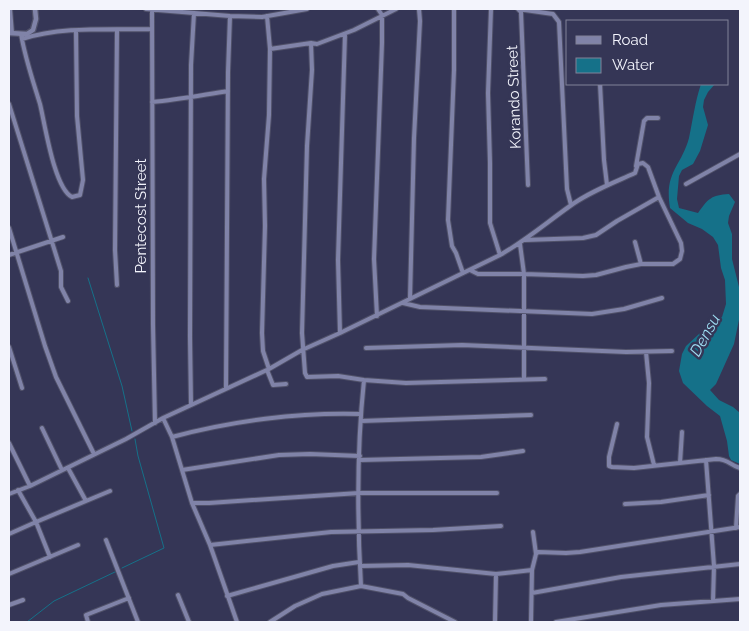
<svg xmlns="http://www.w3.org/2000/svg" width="749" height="631" font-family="Raleway,sans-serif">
<rect width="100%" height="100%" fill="#353656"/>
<path fill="#157189" d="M701,84h14l-7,8 -4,8 -1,7 5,18 -8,26 -7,13 -11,6 -3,6 -2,23 2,9 19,5c10,-14 13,-18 31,-19l6,8 -6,14 -1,7 4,11v25l8,32v24l-6,29 -18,40 -6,6 9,10 14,7 7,6v51l-9,-4 -2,-4 -2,-15 -7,-25 -13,-10 -24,-23 -4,-12 3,-17 4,-8 13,-12 16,-11 7,-6 4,-13 -1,-24 -4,-12 -3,-23 -5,-8 -11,-8 -14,-6 -18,-15c-6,-36 11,-41 19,-70 4,-19 6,-36 12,-54z"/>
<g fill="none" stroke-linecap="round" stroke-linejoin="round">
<path stroke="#157189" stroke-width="1" d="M88,278l34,108 10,45
M122,568l42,-20 -26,-92 -3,-17
M27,622l27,-21 63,-30"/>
<g stroke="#505169" stroke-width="6">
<path id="minor" d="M10,9l2,24
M146,9l84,7 32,1 45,-8
M152,9l1,316 2,98
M454,9v61l-6,150 4,26 4,7 7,20
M491,9l-3,84 2,70v60l10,32
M518,9l35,5 6,8 8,167 4,16
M518,9l3,3 7,173
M267,16l3,33 -1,66 -5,64 1,47 -3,107 1,18 6,18
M21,34c4,24 12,47 19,70 5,20 14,84 32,93l8,-2 3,-15 -6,-64 -1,-85
M22,39c40,-13 87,-9 129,-10
M311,43l1,27 -5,76 -5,187 3,40 2,4 31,-1 26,4 42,3 139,-4
M270,49l41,-6 6,1 37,-14 42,-21
M600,84l4,76 3,25
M152,102c26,-2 50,-7 76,-11
M9,104l43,138 9,29v16l7,14
M636,166l8,-45 3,-3h11
M686,184l54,-30
M9,228l36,118 11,31 38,77
M525,240l58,-2 13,-3 21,-14 42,-24
M635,242l6,22
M520,244l4,30v105
M9,255l54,-18
M117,285l-2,-35 2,-220
M410,299l4,-161 6,-117 -1,-12
M403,303l17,4 172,7 32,-5 38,-11
M377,316l-3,-57 8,-216v-28l-4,-6
M340,333l-2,-73 7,-226
M9,347l13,41
M366,348l96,-3 164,7 46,-1
M646,352l3,31 -2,54 7,28
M267,370l6,15 13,-1
M226,388l2,-316 2,-56
M191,405l-1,-68 1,-272 3,-52
M163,418l9,19 20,66 18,42 27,77
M361,421l170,-6
M617,424l-8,33v9l3,1 22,1 82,-9c13,0 13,6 24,9
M42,428l20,42
M172,437c59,-16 127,-25 189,-23
M9,443l21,43
M360,460l121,-3 42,-6
M706,460l8,106 -1,35
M680,463l2,-31
M182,470l97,-15 31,-1 50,2
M18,490l18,32 14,35
M9,494l21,-8 96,-47 37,-21 106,-49 33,-19 38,-17 160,-78c25,-14 46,-32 70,-49 19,-14 43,-23 65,-33l3,-9 5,-1 5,4 11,30 22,46 1,8 -2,8 -7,5h-32l-15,3 -30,8 -13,1 -59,-2h-46l-8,-4
M86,501l24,-10
M192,503h17l150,-10h138
M625,504l36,-2 48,-7
M736,528l2,-32 2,-2
M533,532l3,22
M9,534l27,-12 50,-21 -18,-33
M106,540l32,82
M210,545l121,-13 102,-2 68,-4
M360,566l48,-1 88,9 36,-4
M9,574l69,-29
M361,586l42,8 5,4 47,24
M532,593l89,-16 119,-13
M178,595l11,27
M227,596l106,-30 26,-4
M9,605l14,-5
M88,622l-2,-7 43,-17
M270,622l25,-16 27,-12 39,-8c-4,-68 -4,-139 3,-206
M495,622l1,-48
M531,622l1,-52 4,-16 2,-2 28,1 14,-1 160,-25
M556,622l105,-17 79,-6"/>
</g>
<g stroke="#505169" stroke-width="7">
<path id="tertiary" d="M9,33l18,1 6,-4 3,-11 -1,-10"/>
</g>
<use href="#minor" stroke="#8083a8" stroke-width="4"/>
<use href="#tertiary" stroke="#8083a8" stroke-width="4.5"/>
</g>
<g text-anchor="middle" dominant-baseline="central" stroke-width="5" stroke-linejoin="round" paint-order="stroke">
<g font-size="15" fill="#f3f4fc" stroke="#353656">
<text transform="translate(514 97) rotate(-92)">Korando Street</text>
<text transform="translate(141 216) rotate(-90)">Pentecost Street</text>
</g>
<g font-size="16" font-style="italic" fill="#9eddf2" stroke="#353656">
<text transform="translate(705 335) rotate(-61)">Densu</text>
</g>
</g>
<rect width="749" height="631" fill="none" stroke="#f3f4fc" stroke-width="20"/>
<rect x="566" y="20" width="162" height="65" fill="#353656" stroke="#818298"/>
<rect x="576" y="36" width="25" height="8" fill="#8083a8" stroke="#818298"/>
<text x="612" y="45" font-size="15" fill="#f3f4fc">Road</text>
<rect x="576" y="58" width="25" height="15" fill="#157189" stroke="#818298"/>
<text x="612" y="70" font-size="15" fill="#f3f4fc">Water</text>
</svg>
